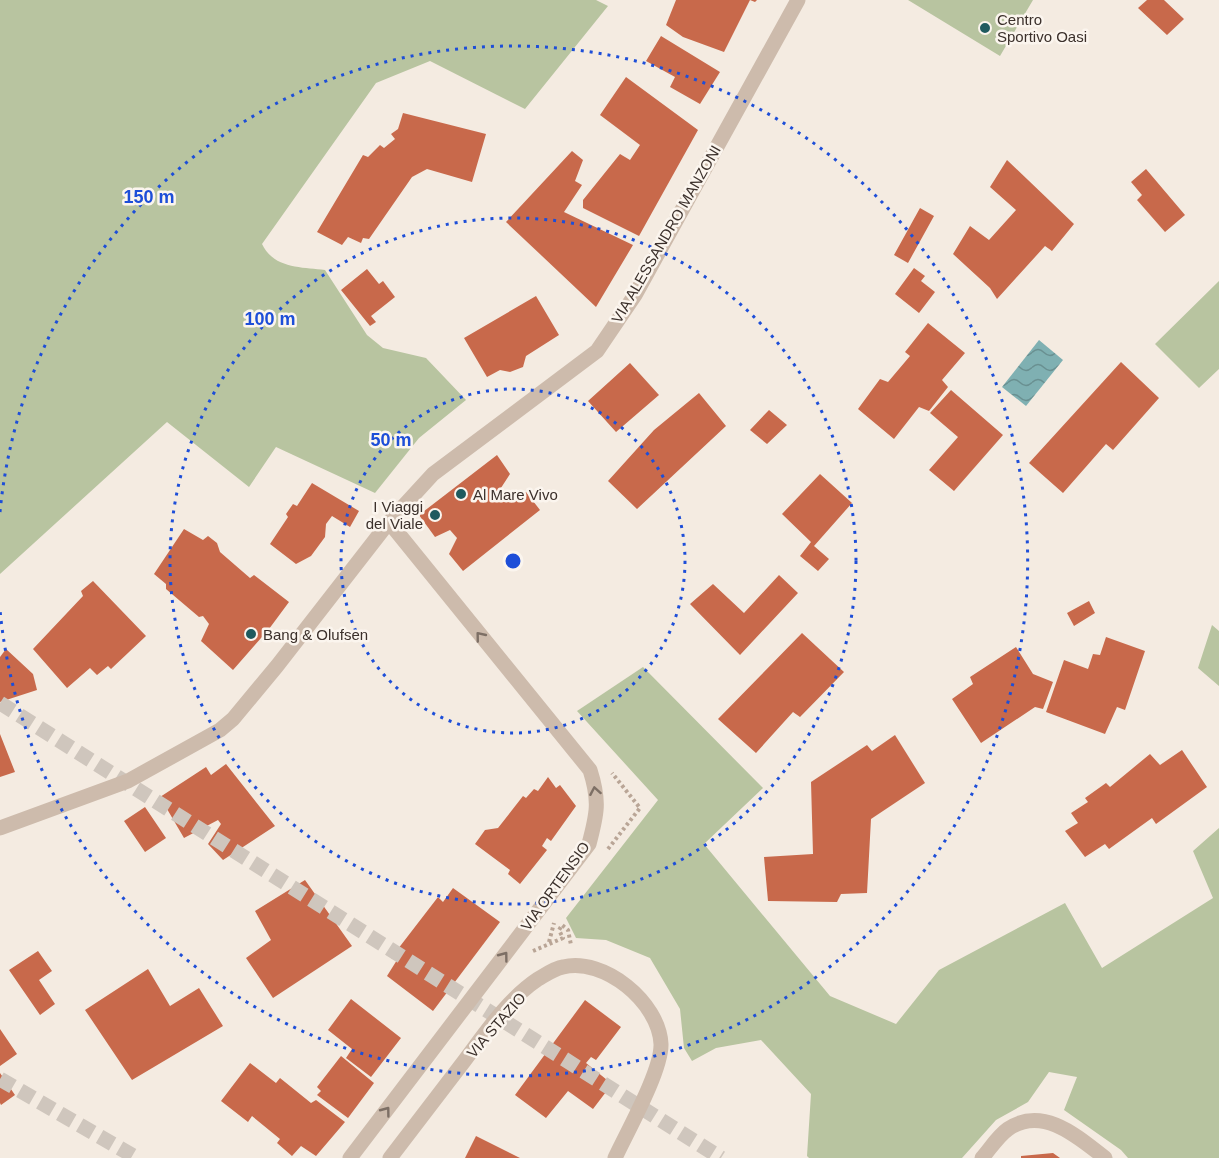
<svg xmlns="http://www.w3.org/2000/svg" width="1219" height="1158" font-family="Arial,sans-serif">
<defs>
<pattern id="water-waves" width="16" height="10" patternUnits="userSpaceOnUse" patternTransform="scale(1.5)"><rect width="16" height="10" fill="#7fb0b2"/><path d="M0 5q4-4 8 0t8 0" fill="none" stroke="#699091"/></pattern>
</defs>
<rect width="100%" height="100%" fill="#f4ebe1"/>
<path fill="#b8c4a0" d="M0,0h596l12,6 -83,103 -95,-48 -54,22 -114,161c12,25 40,23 63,26l42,65 16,13 43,10 40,42 -47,38 -44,55 -99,-46 -27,40 -82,-65 -167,152z
M908,0h125l-33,56z
M1219,281v88l-20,19 -44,-44z
M1212,625l7,6v55l-21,-18z
M643,667l120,121 -59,56 126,152 66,28 43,-54 126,-67 37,65 111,-70 -20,-47 26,-23v330h-91l-7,-8 -57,-40 13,-33 -28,-5 -21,30 -32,18 -34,38h-153l-2,-2 4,-62 -50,-54 -45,8 -24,13 -8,-13 -4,-39 -30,-51 -44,-18 -30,-2 -10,-20 92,-118 -81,-89z"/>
<path fill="url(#water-waves)" d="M1039,340l24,20 -37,46 -24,-19z"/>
<path fill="#c8694b" d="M676,0h81l-2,2 -5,-2 -26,52 -41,-15 -17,-12z
M1147,0h17l20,19 -17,16 -29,-27z
M661,36l59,36 -20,32 -30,-17 5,-10 -29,-16z
M626,77l72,53 -59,106 -56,-28v-8l37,-46 10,6 10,-15 -40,-30z
M403,113l83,21 -14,48 -45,-13 -15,8 -43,62 -6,-1 -2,5 -13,-6 -6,8 -25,-13 46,-77 5,2 12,-12 4,3 11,-9 -4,-5 7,-5z
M572,151l11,9 -8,21 7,4 -18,27 69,33 -37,62 -90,-85z
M1007,160l67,64 -22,27 -7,-5 -48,53 -7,-11 -37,-34 17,-28 19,14 27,-30 -26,-23z
M1146,169l39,46 -20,17 -28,-32 5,-5 -11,-13z
M920,208l14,8 -26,47 -14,-8z
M914,268l11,8 -4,5 14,11 -16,21 -24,-19z
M367,269l12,15 4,-3 12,16 -24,19 5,6 -6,4 -29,-36z
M536,296l23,39 -33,21 -3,11 -13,5 -10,-2 -13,7 -23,-39z
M928,323l37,30 -23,27 6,7 -19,24 -10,-4 -25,32 -36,-30 22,-30 8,3 22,-26 -5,-4z
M1121,362l38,36 -46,52 -7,-6 -43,49 -34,-30z
M630,363l29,32 -43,37 -28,-31z
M951,390l52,45 -49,56 -25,-21 29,-33 -28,-24z
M699,393l27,33 -89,83 -29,-28 46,-51z
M769,410l18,15 -20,19 -17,-14z
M497,455l13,19 -11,17 6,6 21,-5 14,18 -77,61 -14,-17 8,-16 -7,-8 -15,7 -16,-22z
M820,474l32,29 -38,43 15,13 -11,12 -18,-15 11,-14 -29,-28z
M312,483l47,28 -9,16 -18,-11 -6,8 -1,13 -14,19 -15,8 -26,-20 18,-27 -2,-3 7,-10 4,2z
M184,529l19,11 5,-4 9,7 3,9 30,26 4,-3 35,27 -20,27 -36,41 -32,-29 8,-17 -6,-8 -4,1 -33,-28v-5l-12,-10z
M779,575l19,18 -58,62 -50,-51 23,-20 31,29z
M93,581l53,55 -35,33 -3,-3 -11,9 -7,-7 -23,20 -34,-39 50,-53 -2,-5z
M1089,601l6,12 -21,13 -7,-13z
M802,633l42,39 -44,45 -7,-5 -37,41 -38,-34z
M1106,637l39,14 -20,59 -8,-3 -12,27 -59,-22 18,-52 24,9 5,-15 7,1z
M1016,647l17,27 20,8 -10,27 -8,-2 -54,36 -29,-44 21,-15 -3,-7z
M6,649l27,25 4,16 -37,12v-45z
M0,734l15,38 -15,5z
M895,735l30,48 -54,36 -4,74 -26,1 -4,8 -69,-1 -4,-44 49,-3 -2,-72 56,-37 5,6z
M1182,750l25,37 -51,37 -4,-6 -43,31 -4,-5 -20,13 -20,-26 13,-8 -7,-10 17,-11 -3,-4 21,-15 4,4 40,-33 10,11z
M226,764l49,62 -52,34 -15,-16 13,-20 -3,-4 -34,18 -24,-41 46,-30 5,8z
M548,777l8,11 4,-3 16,21 -25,35 -4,-3 -5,8 5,4 -27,34 -12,-10 2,-4 -35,-26 10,-14 13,-2 25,-32 3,2 8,-9 4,2z
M145,807l21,31 -21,14 -21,-31z
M305,880l47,66 -79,52 -27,-40 25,-18 -16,-29z
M453,888l47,34 -67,89 -46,-35 10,-16 -6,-2 47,-61 5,5z
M38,951l14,20 -13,9 16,24 -15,11 -31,-45z
M148,969l22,37 29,-18 24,38 -91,54 -47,-70z
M351,999l50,39 -30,39 -25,-19 6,-9 -24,-19z
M585,1000l36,27 -25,33 -5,-3 -5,6 26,21 -19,25 -25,-18 -22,27 -31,-23z
M0,1029l17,25 -17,12z
M341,1056l33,27 -26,35 -31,-23 4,-4 -4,-4z
M250,1063l26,20 4,-5 31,25 5,-3 29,22 -29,34 -15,-10 -9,10 -15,-13 3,-4 -28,-23 -4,6 -27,-21z
M0,1073l15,22 -14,10 -1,-2z
M476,1136l44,22h-55z
M1053,1153l7,5h-39v-2z"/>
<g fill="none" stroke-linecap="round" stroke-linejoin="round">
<path stroke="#cfc6bd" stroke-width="15" stroke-dasharray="15 8" stroke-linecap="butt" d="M0,1079l137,79"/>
<path stroke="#cfc6bd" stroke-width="15" stroke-dasharray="15 8" stroke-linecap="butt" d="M0,703l721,455"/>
<path stroke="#b9a596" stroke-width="4" stroke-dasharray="3 3" stroke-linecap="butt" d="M608,849l32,-41 -28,-35
M549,942l5,-19
M533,951l30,-13 -4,-8 3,-5 6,5 3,15"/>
<path stroke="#cdbbac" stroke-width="15" d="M0,828l128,-47 92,-51 13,-11 44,-53 112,-144 44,-48 164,-123 38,-56 163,-295
M350,1158l239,-314c8,-30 11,-43 1,-74l-201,-248
M390,1158c25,-33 50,-65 75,-98 21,-28 43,-61 73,-81 7,-4 17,-11 25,-12 41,-10 96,35 98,77 1,26 -34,88 -46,114
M982,1158c8,-9 16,-22 26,-29 35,-24 70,8 97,29"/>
</g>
<defs><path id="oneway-chevron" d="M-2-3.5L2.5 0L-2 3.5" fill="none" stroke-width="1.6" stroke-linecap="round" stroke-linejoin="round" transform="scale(1.5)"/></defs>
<g stroke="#7d6f65">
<use href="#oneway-chevron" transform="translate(480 636) rotate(-129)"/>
<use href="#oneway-chevron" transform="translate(595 791) rotate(-100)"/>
<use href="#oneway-chevron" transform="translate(504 956) rotate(-53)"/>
<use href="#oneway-chevron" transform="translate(386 1111) rotate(-53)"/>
</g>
<g fill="none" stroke="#1d4ed8" stroke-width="3" stroke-dasharray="3 6">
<circle cx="513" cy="561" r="172"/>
<circle cx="513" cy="561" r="343"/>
<path d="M0 512A515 515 0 1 1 0 610"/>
</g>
<g fill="#1f5a5e" stroke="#fbf5ee" stroke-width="2">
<circle cx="985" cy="28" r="6"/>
<circle cx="461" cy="494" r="6"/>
<circle cx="435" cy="515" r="6"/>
<circle cx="251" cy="634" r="6"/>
</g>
<g text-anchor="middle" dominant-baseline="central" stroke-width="5" stroke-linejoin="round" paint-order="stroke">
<g font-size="15" fill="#3b302b" stroke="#fbf5ee" text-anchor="start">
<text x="997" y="19">Centro<tspan x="997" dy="17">Sportivo Oasi</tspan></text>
<text x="473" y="494">Al Mare Vivo</text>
<text x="423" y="506" text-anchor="end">I Viaggi<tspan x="423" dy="17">del Viale</tspan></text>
<text x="263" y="634">Bang &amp; Olufsen</text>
</g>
<g font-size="15" fill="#3b302b" stroke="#fbf5ee">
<text transform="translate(666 234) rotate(-60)">VIA ALESSANDRO MANZONI</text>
<text transform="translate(555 886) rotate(-54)">VIA ORTENSIO</text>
<text transform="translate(496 1025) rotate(-49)">VIA STAZIO</text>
</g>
</g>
<circle cx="513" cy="561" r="9" fill="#1d4ed8" stroke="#fbf5ee" stroke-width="3"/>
<g font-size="18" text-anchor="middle" font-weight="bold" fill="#1d4ed8" stroke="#fbf5ee" stroke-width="5" stroke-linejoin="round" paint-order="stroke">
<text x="149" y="203">150 m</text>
<text x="270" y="325">100 m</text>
<text x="391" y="446">50 m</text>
</g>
</svg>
